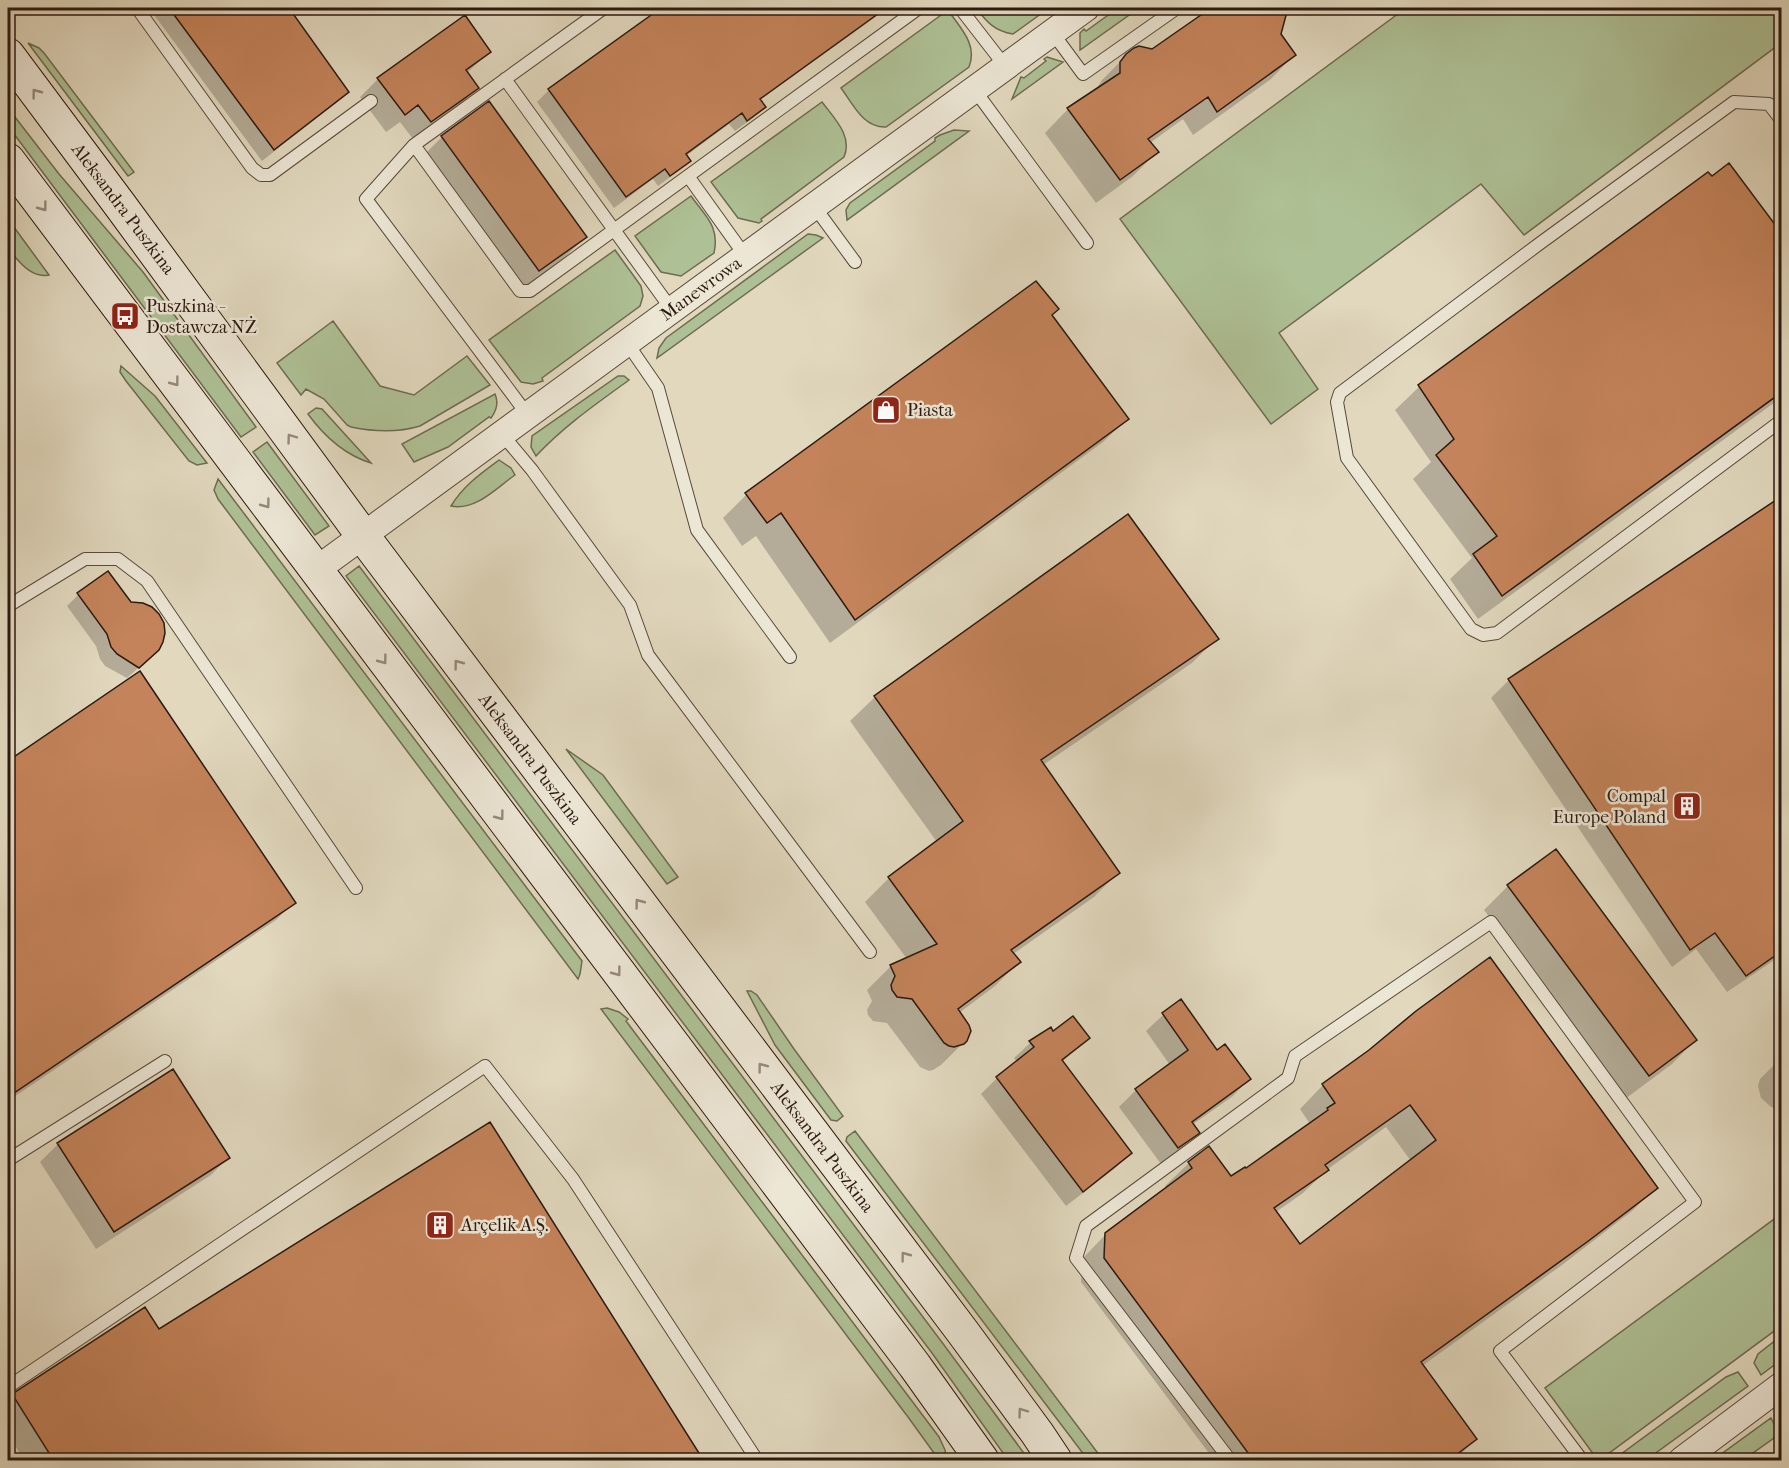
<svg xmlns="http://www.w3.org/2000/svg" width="1789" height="1468" font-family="'IM FELL French Canon',serif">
<rect width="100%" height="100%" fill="#e1d8be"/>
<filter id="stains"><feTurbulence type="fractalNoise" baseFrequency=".00333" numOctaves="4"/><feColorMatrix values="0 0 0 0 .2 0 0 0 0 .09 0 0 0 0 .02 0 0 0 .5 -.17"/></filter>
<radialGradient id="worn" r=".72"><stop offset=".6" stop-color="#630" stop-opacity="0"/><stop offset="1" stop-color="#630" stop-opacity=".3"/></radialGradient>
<path fill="#aec095" stroke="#6d6c52" stroke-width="1.5" d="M976,8h73l-36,26c-19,-3 -26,-12 -37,-26z
M1118,8h21l-59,42v-17l4,-4 2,2z
M1406,8h375v35l-257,192 -43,-51 -202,149 39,56 -47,35 -151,-205z
M948,10c12,18 30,34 21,57l-83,60c-23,1 -33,-23 -45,-39z
M28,43l11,5 5,5 90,119 -6,4z
M1047,57l16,5 -51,37 9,-22 3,1 22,-17 -2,-2z
M822,102c12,16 31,34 22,55l-83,62 1,2 -3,2 -21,-5 -27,-36z
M8,108l51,66 84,98 113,155 -15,10 -233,-311z
M954,130l15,1 -122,89 -1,-10 4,-7 85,-62v-3l5,-3z
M691,196c14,20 29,30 23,57l-33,23 -20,-4 -26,-36z
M8,219l41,56c-18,4 -30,-14 -41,-26z
M808,234l8,1 7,3 -166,120 2,-10 7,-10z
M615,250l26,36 2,10 -3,10 -98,72 1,3 -10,3 -12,-2 -32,-42z
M333,321l47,65 34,9 53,-39 23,29 -70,41c-23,7 -45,6 -69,1l-4,-2 -23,-26 -18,-10 -5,6 -24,-32z
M121,366l34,30 52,67 -10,2 -8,-4 -63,-80 -6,-9z
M618,376h6l5,4c-33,24 -65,46 -93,76l-5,-9 1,-11z
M495,394c4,9 2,16 -4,24l-2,-1 -41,30 -34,15 -12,-18z
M316,408l6,1 49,54c-26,-8 -47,-27 -63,-49z
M267,442l62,84 -14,9 -62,-83z
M499,460l12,8 4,7c-19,13 -39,36 -64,31 12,-20 29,-32 48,-46z
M218,479l364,482 -2,13 -2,5 -360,-480 -4,-9z
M359,566l585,779 85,115h-21l-76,-107 -586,-777z
M566,749l37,26 75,102 -11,7z
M747,991h4l6,4 37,54 49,67 -6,5 -6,-1 -56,-75z
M607,1008l12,4 9,7 -2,2 313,416 6,13 2,10h-8l-31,-43 -307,-408z
M855,1131l248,329h-15l-242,-319 1,-4z
M1781,1214v112l-180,133 -7,-4 -49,-67z
M1781,1336v24l-20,15 -7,-12 4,-9z
M1738,1372l10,14 -102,74h-33l113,-83z
M1771,1418l5,10 -2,10 -31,22h-30z"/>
<path fill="#0003" fill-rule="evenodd" d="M149,8h138l60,84 -11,11 -74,58z
M663,8h225l-128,92 4,6 -11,12 -18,13 -6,-7 -43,32 3,4 -12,12 -19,14 -5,-7 -39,29 -77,-106 12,-12z
M1214,8h72l-6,26 14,21 -23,24 -78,56 -10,-16 -33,24 7,9 -24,24 -37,27 -51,-70 23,-24 29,-19v-2l5,-8 25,-25 25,-5z
M489,52l-22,21 10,15 -18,18 -46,33 -13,-17 -14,10 -26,-35 18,-18z
M442,137l143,100 -24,24 -46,33 -97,-133z
M1708,174l74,62v161l-304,222 -28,-40 22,-21 -59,-79 18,-17 -36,-52 24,-23z
M1051,316l76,103 -24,23 -273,201 -74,-107 -14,10 -19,-28 23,-23z
M1782,498v457l-55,37 -31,-43 -24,18 -181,-269 18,-18z
M78,595l67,67 -18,16 -22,-12 -5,-7 -4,-13 -29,-40z
M1217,638l-25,25 -149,102 75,108 -24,24 -81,57 6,8 -24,24 -36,27 7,27 -25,25 -8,5 -4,1 -9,-4 -33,-44 -14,-2 -5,-6 -1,-5 5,-9 -5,-11 24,-24 16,-7 -42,-57 24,-24 48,-36 -87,-121 25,-24z
M139,673l155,229 -18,18 -268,181v-339z
M1508,886l187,154 -23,24 -47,35 -141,-189z
M1181,1002l36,50 32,27 -16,17 -41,29 6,7 -17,17 -20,15 -42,-57 17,-17 34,-25 -24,-34 17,-16z
M1051,1029l2,4 35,5 -26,24 68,91 -16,16 -48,37 -85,-112 16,-16 20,-16 -3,-4 16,-15z
M1370,1051l286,136 -24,24 -70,54 -140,101 54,73 -22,21h-240l-133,-178 2,-24 23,-24 61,-45 -2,-3 24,-23 42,15 14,-8 65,-46 -10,-15 23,-24zM1386,1127l25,34 -112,85 -23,-34 27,-19 25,-24z
M1782,1057v50l-4,1 -7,-1 -10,-9 -3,-12 2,-7z
M58,1144l170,14 -17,17 -115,74 -56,-87z
M145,1309l14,22 543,129h-678l-16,-26v-33l5,-6z"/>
<path fill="#c4835a" stroke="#2c1910" stroke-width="1.5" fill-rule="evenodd" d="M169,8h120l60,84 -75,58z
M661,8h225l-126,91 6,8 -19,14 -5,-8 -56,41 5,7 -21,15 -5,-7 -39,28 -78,-108z
M1211,8h77l-7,26 15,21 -79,57 -9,-15 -60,42 11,13 -39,28 -53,-72 53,-35v-11l6,-8 8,-6 5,-2 13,3z
M465,15l26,37 -25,18 13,18 -48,34 -13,-17 -13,10 -28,-37z
M489,101l98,136 -48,34 -98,-135z
M1729,163l53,71v158l-280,204 -29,-42 24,-18 -61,-81 18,-16 -36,-54 290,-213 4,4z
M1036,281l23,28 -7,6 77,104 -274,201 -74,-107 -14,10 -22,-30z
M1782,496v455l-36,25 -31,-43 -25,17 -182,-271z
M1128,514l91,125 -178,121 79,113 -109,77 10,12 -63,47 11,16 2,6 -4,10 -3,3 -10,3 -5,-1 -5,-3 -32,-44 -15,-2 -5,-7 -1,-5 4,-9 -5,-11 47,-21 -49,-67 75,-56 -89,-125z
M108,571l23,31 12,1 9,4 7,7 5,9 1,10 -2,9 -4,8 -20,18 -22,-14 -6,-7 -4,-13 -30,-41z
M140,671l156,232 -288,194v-336z
M1556,849l141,191 -48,36 -142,-191z
M1490,957l168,231 -71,54 -166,120 56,77 -29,22h-194l-150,-203 1,-25 87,-65 -4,-6 21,-16 22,30 14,-9 1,1 82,-58 -1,-2 8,-5 -13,-19 47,-34 47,-39zM1410,1105l26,35 -136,104 -26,-36 55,-38 -4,-5z
M1181,999l36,51 8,-6 26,35 -59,43 8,11 -22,15 -43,-59 53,-39 -26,-37z
M1073,1016l17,22 -28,22 70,93 -49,39 -87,-115 38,-30 -5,-6 22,-14 2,4z
M173,1069l57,89 -116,74 -57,-89z
M490,1122l214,339h-650l-42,-67 133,-87 14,22z"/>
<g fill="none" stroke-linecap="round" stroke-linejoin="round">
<g stroke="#59493c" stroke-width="14">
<path id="lane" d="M137,8l115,160 9,7h9l101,-74
M960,8l45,58
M1052,32l31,42 94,-66
M505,79l167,231
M974,89l113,154
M1782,121l-13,-17 -35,-2 -195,142 -199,149 -3,9 10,56 124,171 12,6 14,-2 285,-213
M414,145l106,146h10l389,-283
M688,176l58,81
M814,206l41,56
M627,343l31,45 39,142 93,127
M527,414l-161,-215 48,-54 190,-137
M501,433l31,37 98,135 18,50 222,297
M8,606l77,-47h33l29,22 209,307
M8,1160l157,-99
M8,1387l477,-321 88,113 184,281
M1230,1460l-154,-202 10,-32 202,-148 7,-22 196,-134 204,280 -195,149 82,109"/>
</g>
<g stroke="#59493c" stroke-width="28">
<path id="street" d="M316,570c257,-187 512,-376 770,-562
M1682,1460l100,-75"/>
</g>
<g stroke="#2c1910" stroke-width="35">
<path id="secondary" d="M8,55l112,150 243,331 599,795 75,102 18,27
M8,160l907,1206 67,94"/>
</g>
<use href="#lane" stroke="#ece6d5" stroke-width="12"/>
<use href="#street" stroke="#ece6d5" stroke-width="26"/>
<use href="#secondary" stroke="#ece6d5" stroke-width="33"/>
</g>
<defs><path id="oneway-chevron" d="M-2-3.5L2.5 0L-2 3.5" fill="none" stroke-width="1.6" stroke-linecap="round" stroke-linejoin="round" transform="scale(1.5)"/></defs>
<g stroke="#968a7c">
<use href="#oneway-chevron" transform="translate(36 93) rotate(-127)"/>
<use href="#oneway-chevron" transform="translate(43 207) rotate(53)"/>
<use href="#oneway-chevron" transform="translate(175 382) rotate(53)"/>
<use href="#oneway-chevron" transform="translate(291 438) rotate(-126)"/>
<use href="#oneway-chevron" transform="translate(266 504) rotate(53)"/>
<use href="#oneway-chevron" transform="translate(383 660) rotate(53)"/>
<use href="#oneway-chevron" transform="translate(458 664) rotate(-127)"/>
<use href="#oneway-chevron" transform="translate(500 816) rotate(53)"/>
<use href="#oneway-chevron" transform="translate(639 903) rotate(-127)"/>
<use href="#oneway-chevron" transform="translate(617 972) rotate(53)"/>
<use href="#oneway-chevron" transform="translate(762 1067) rotate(-127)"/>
<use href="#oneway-chevron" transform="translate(905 1256) rotate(-127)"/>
<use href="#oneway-chevron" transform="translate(1022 1412) rotate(-126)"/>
</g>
<defs>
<g id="bus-square" transform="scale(1.5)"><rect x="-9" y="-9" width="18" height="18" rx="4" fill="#8f2418" stroke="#ece6d5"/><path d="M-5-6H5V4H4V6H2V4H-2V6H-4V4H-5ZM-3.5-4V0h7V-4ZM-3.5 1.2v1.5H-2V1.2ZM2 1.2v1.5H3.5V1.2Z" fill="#fff"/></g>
<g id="shop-square" transform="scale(1.5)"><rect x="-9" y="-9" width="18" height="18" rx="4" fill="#8f2418" stroke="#ece6d5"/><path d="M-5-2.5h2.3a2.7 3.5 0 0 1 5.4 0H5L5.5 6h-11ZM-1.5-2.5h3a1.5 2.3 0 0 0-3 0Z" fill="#fff"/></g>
<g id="building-square" transform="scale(1.5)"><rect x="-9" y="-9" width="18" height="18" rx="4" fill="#8f2418" stroke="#ece6d5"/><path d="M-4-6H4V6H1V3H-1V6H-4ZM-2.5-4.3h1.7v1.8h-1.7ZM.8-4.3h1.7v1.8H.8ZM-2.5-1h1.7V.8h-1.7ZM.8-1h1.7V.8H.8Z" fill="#fff"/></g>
</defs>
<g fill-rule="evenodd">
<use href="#bus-square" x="125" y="316"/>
<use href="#shop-square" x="886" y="410"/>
<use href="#building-square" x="1687" y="806"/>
<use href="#building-square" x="440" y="1225"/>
</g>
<g text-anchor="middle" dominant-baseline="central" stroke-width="5" stroke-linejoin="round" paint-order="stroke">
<g font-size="18" fill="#2c1910" stroke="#ece6d5">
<text transform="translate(123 209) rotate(53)">Aleksandra Puszkina</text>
<text transform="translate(701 289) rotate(-36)">Manewrowa</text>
<text transform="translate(530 759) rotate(53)">Aleksandra Puszkina</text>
<text transform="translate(822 1147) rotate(53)">Aleksandra Puszkina</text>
</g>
<g font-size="18" fill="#2c1910" stroke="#ece6d5" text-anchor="start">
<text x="146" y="306">Puszkina -<tspan x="146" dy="21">Dostawcza NŻ</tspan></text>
<text x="907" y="410">Piasta</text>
<text x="1666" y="796" text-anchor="end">Compal<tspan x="1666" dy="21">Europe Poland</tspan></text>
<text x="461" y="1225">Arçelik A.Ş.</text>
</g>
</g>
<rect width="1789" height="1468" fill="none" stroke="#e1d8be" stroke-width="30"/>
<rect x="9" y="9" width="1771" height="1450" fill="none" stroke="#2c1910" stroke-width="3"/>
<rect x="15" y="15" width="1759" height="1438" fill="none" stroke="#2c1910" stroke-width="1.5"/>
<rect width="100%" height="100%" filter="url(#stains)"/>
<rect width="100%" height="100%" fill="url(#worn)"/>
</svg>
